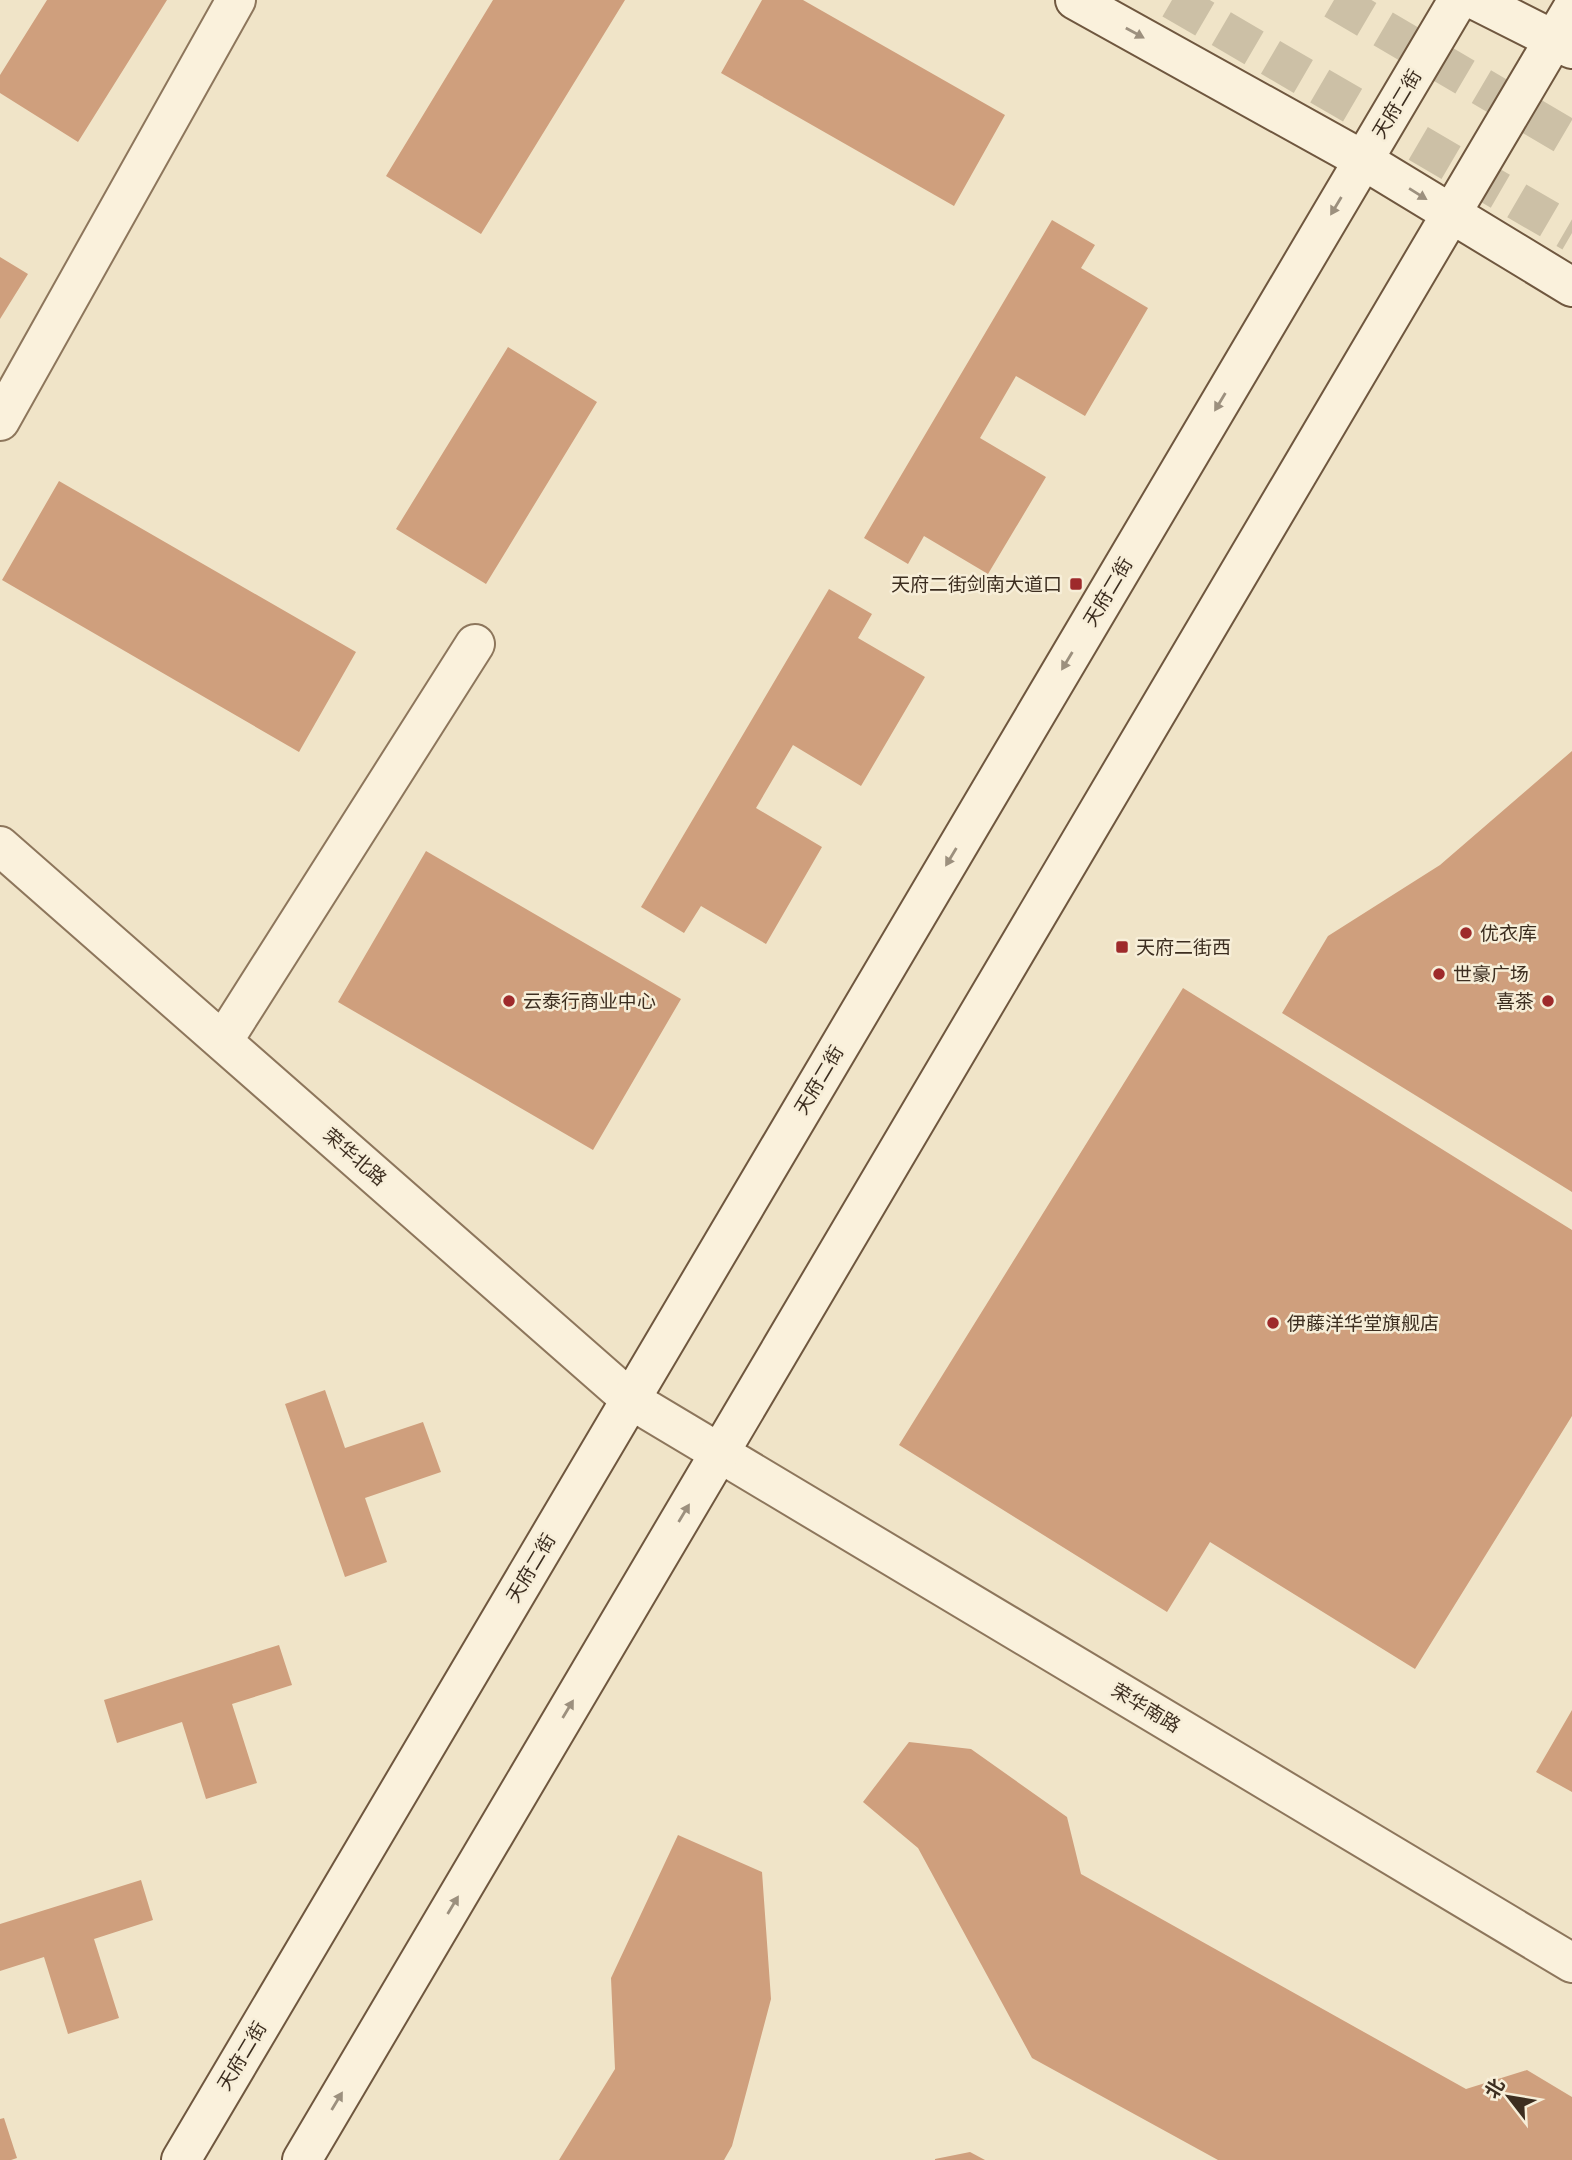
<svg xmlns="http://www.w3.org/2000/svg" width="1572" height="2160" font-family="'Crimson Pro','Noto Sans SC',serif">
<rect width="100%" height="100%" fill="#f0e4c8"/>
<path fill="#cf9f7d" d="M47,0h120l-89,142 -78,-49v-18z
M493,0h132l-144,234 -95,-58z
M762,0h41l202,115 -51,91 -233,-133z
M1052,220l43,25 -14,23 67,40 -63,108 -69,-40 -36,62 66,39 -58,97 -64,-38 -16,28 -44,-26z
M0,257l28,17 -28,45z
M508,347l89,55 -111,182 -90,-55z
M59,481l297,171 -57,100 -297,-172z
M829,589l43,25 -14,24 67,39 -64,109 -68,-41 -37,63 66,39 -56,97 -65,-38 -17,27 -43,-26z
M1572,751v441l-290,-179 46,-77 112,-71z
M426,851l255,148 -88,151 -255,-148z
M1183,988l389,242v186l-157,253 -205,-127 -43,70 -268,-167z
M325,1390l20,58 78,-26 18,50 -76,26 22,64 -42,15 -60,-173z
M279,1645l13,40 -60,19 25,79 -51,16 -24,-77 -65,21 -13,-43z
M1572,1710v82l-36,-20z
M909,1742l62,7 96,68 14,57 385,215 61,-19 45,27v63h-354l-186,-102 -114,-210 -55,-46z
M678,1835l84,37 9,127 -39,147 -8,14h-165l56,-91 -4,-91z
M141,1880l12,40 -59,19 25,79 -51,16 -24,-77 -44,14v-47z
M4,2118l13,40 -6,2h-11v-41z
M970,2152l15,8h-50v-1z"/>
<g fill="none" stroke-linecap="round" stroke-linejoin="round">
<path stroke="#ccc0a6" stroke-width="38" stroke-dasharray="38 19" stroke-linecap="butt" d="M1172,0l400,233
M1334,0l238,140"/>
<g stroke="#8d765c" stroke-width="42">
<path id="minor" d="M0,421l236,-421
M0,846l631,554 941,563
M223,1041l252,-397"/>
</g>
<g stroke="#6f573f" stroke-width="42">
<path id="secondary" d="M1075,0l288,160 209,127
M1475,0l97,49
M181,2160l1277,-2160
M302,2160l1270,-2151"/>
</g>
<use href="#minor" stroke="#faf1dc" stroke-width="38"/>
<use href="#secondary" stroke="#faf1dc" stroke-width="38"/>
</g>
<defs><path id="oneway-solid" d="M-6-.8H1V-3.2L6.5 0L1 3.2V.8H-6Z" transform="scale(1.75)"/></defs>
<g fill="#9c907e">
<use href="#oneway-solid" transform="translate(1135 33) rotate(29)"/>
<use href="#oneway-solid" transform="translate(1418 194) rotate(32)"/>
<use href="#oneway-solid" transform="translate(1336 206) rotate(121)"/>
<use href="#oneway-solid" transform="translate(1220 402) rotate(121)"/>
<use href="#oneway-solid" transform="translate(1067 661) rotate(121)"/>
<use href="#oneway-solid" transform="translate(951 857) rotate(121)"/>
<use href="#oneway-solid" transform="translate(684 1513) rotate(-59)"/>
<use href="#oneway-solid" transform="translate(568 1709) rotate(-59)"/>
<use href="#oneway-solid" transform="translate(453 1905) rotate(-59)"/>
<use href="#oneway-solid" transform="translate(337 2101) rotate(-59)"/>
</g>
<g fill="#9e2a2b" stroke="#f7eed8" stroke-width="2.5">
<rect x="1069" y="577" width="14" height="14" rx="3.5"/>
<circle cx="1466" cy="933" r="7"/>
<rect x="1115" y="940" width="14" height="14" rx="3.5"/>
<circle cx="1439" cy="974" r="7"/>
<circle cx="509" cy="1001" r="7"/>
<circle cx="1548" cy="1001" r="7"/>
<circle cx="1273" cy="1323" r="7"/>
</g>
<g text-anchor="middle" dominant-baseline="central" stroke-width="5" stroke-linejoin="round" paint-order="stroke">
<g font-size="19" fill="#3d2e20" stroke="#f7eed8">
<text transform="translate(1397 104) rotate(-59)">天府二街</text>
<text transform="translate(1108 592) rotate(-59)">天府二街</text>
<text transform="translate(819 1080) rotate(-59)">天府二街</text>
<text transform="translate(355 1157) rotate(41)">荣华北路</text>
<text transform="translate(531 1568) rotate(-59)">天府二街</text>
<text transform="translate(1146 1708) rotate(31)">荣华南路</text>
<text transform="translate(242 2056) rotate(-59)">天府二街</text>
</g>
<g font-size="19" fill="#3d2e20" stroke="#f7eed8" text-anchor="start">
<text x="1062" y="584" text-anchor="end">天府二街剑南大道口</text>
<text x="1480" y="933">优衣库</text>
<text x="1136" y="947">天府二街西</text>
<text x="1453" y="974">世豪广场</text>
<text x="523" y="1001">云泰行商业中心</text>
<text x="1534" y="1001" text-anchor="end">喜茶</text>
<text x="1287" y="1323">伊藤洋华堂旗舰店</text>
</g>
</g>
<g transform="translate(1509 2097) rotate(301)" stroke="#f7eed8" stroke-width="5" paint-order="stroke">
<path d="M0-5L12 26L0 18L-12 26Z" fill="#3d2e20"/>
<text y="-10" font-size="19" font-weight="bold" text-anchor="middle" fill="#3d2e20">北</text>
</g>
</svg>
